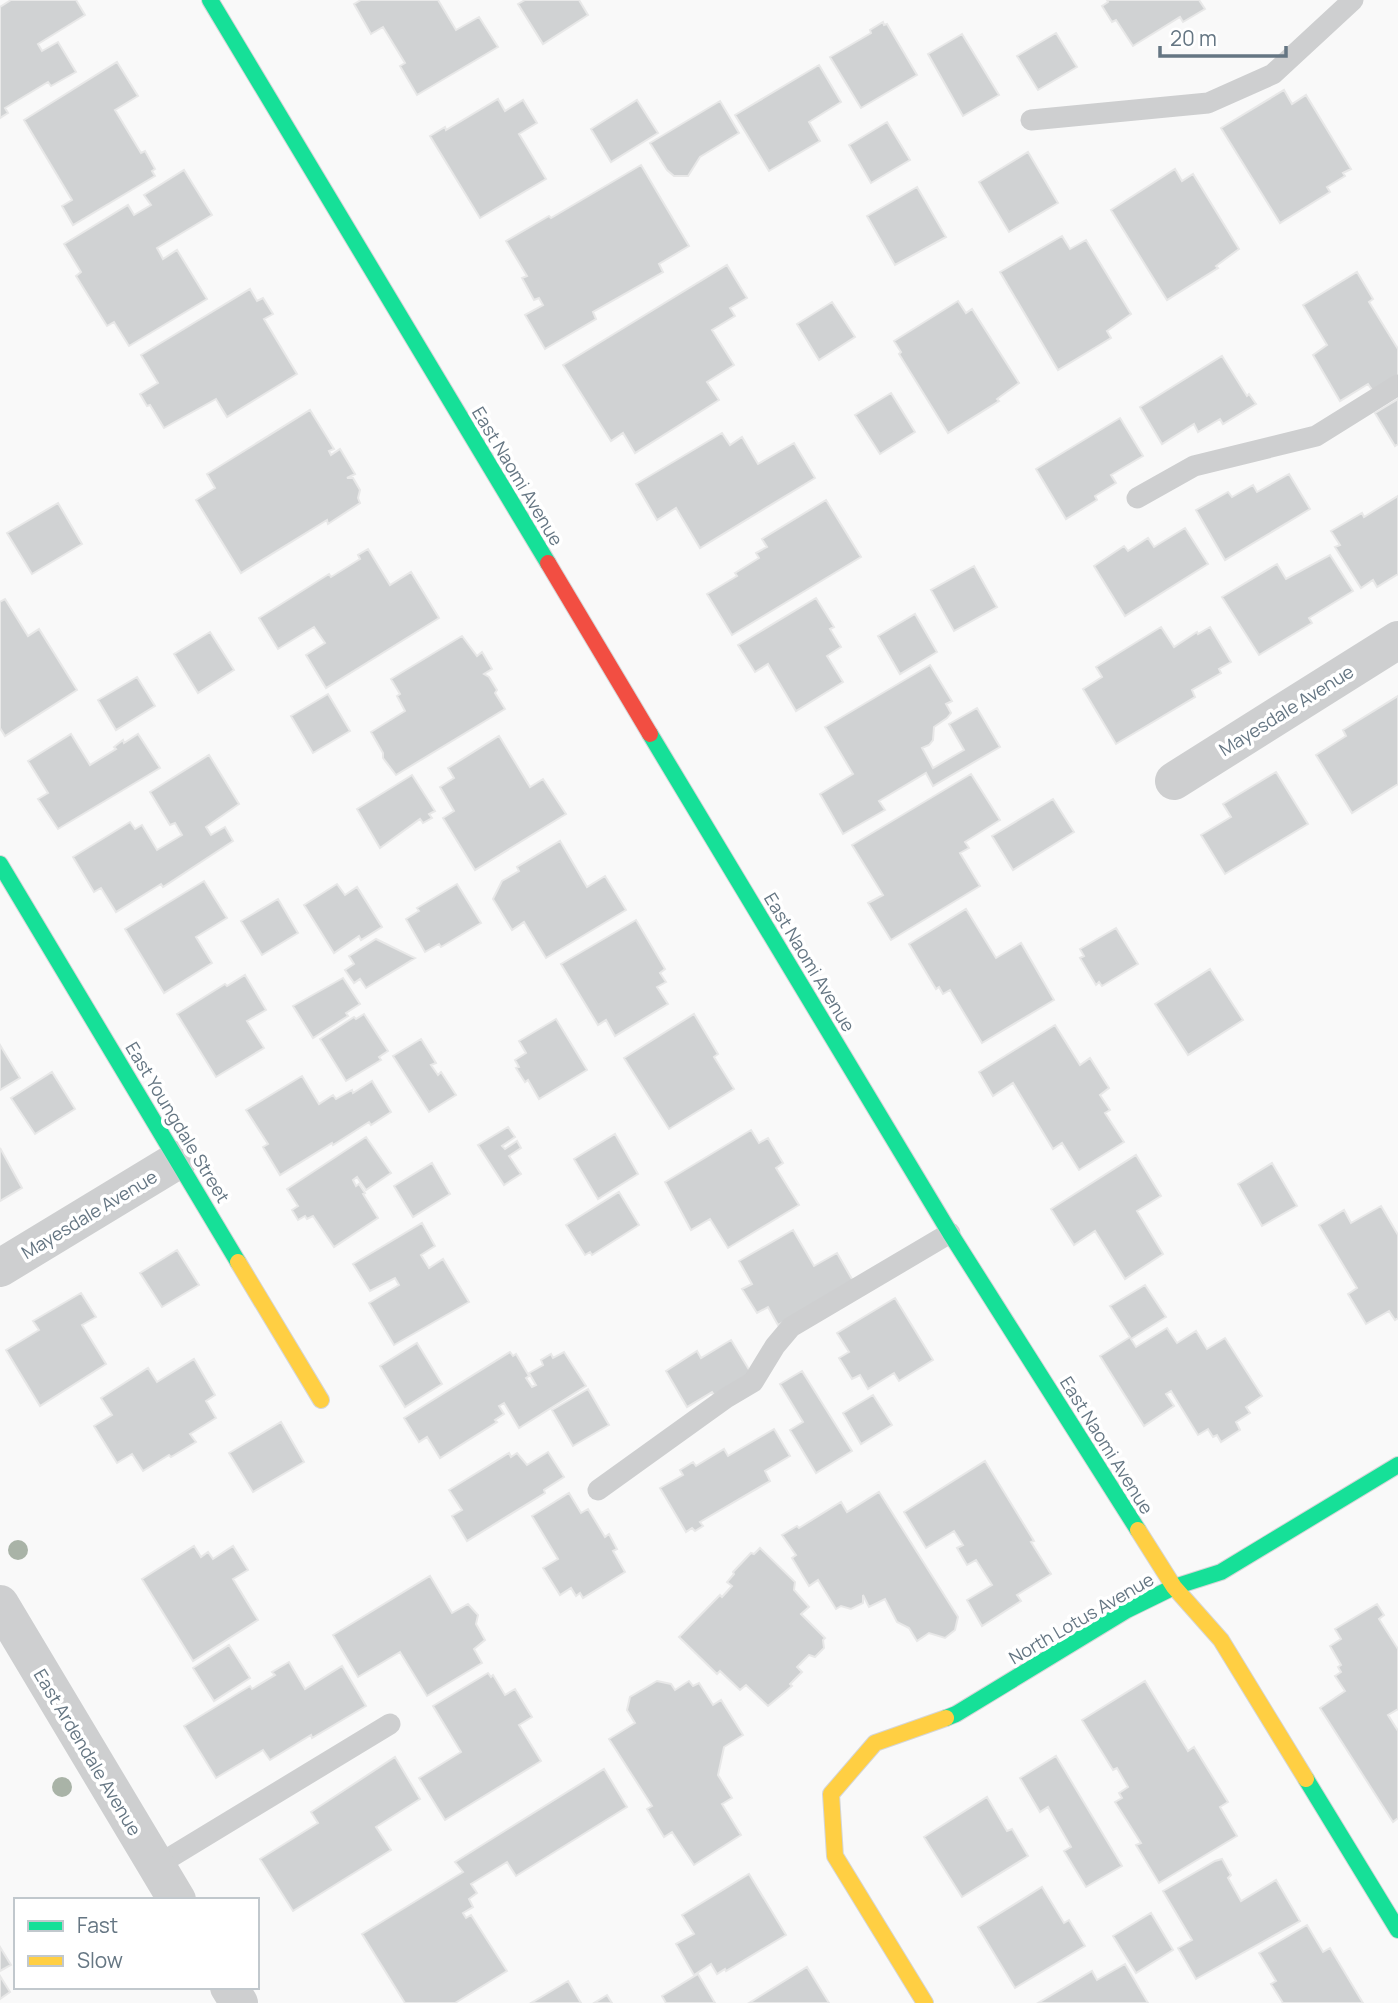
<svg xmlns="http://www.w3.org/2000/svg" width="1398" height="2003" font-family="Manrope,sans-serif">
<rect width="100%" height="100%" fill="#f9f9f9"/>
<path fill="#d0d2d3" stroke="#e8e8e8" stroke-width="2" d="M11,0h65l9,15 -47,29 4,7 16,-9 18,30 -25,14 -3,-4 -43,26 3,5 -8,5v-111z
M361,0h77l18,30 23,-13 19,30 -81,48 -17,-29 5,-3 -22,-36 -12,7 -17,-30z
M525,0h54l9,15 -45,29 -25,-40z
M1107,0h92l6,9 -22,13 -3,-5 -47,29 -17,-26 -4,2 -10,-16 6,-4z
M883,22l1,3 3,-1 30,51 -56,33 -31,-51 41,-24 -1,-3z
M1056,33l21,34 -39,23 -21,-34z
M962,34l37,61 -36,21 -35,-62z
M117,62l21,34 -23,14 26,43 4,-2 10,18 -3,2 3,5 -82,49 -11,-19 10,-6 -48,-80z
M819,65l22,37 -32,20 11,19 -51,30 -34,-56z
M1284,90l8,14 14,-9 45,74 -8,4 2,3 -18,11 3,5 -50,31 -59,-95z
M498,99l7,12 18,-11 14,23 -18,11 27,45 -66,39 -50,-82 15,-9 1,3z
M637,100l21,33 -47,29 -20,-33z
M720,101l19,32 -39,24 -12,19h-14l-7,-6 -17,-27z
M887,122l23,38 -39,23 -22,-38z
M1028,152l30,51 -49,29 -30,-50z
M641,165l48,81 -30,18 4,8 -70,40 3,7 -51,30 -20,-34 18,-10 -4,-7 -5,2 -12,-22 5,-2 -21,-35 43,-25 2,2z
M1175,169l7,12 11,-7 46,75 -23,17 2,2 -51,32 -56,-90z
M184,170l28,45 -55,33 6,11 14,-9 30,49 -78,47 -15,-24 -7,4 -31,-50 5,-4 -17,-28 64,-39 6,10 17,-10 -7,-10z
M917,187l29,50 -51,28 -28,-49z
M1062,236l8,13 16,-9 45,74 -24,17 4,7 -53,32 -58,-98z
M727,265l20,33 -17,10 5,8 -23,14 22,35 -27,17 12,18 -84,53 -12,-20 -12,8 -48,-76z
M1357,272l16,27 -4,3 29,47v28l-25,14 -5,-7 -28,17 -27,-46 14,-10 -24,-40z
M250,289l7,12 6,-3 10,16 -9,5 33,55 -70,43 -11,-18 -52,29 -14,-23 -3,1 -7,-12 18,-11 -17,-28z
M958,301l8,12 6,-4 47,74 -22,16 2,2 -51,32 -49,-79 2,-2 -7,-11z
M832,302l23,35 -36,23 -22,-36z
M1222,356l25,40 2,-2 7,10 -33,20 -3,-5 -22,13 -4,-8 -32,20 -22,-37z
M891,393l24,39 -35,22 -25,-39z
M1398,399v45l-3,2 -20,-33z
M310,410l24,39 -5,2 2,4 9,-6 15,25 -8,4h6l7,12 -2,8 2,5 -32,21 -1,-4 -86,53 -45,-73 19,-12 -8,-14z
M1120,418l23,38 -32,19 5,8 -21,13 2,4 -31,19 -30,-50z
M722,433l8,12 12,-8 16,27 36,-21 21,35 -115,70 -24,-40 -19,12 -21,-36z
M1289,474l21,35 -85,51 -29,-50 32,-18 4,5 21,-12 4,7z
M1398,496v78l-21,13 -4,-7 -12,8 -26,-41 5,-2 -9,-14 31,-18 2,4z
M826,500l35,57 -129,78 -25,-41 30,-18 -2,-3 24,-15 -3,-5 11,-6 -5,-8z
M58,503l24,41 -50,30 -25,-41z
M1185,528l23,36 -83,52 -31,-50 30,-20 4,5 20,-13 6,9z
M368,549l22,36 21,-13 28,46 -113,70 -20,-33 19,-12 -11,-16 -36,22 -19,-31 70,-44 2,3 29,-18 -2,-4z
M1330,555l23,36 -44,27 3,5 -53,32 -37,-58 55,-33 9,15z
M974,566l23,41 -43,24 -23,-41z
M816,598l18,29 -4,2 11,18 -14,9 16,26 -47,29 -28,-47 -13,8 -17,-27z
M5,599l23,37 11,-7 38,61 -72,46 -5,-8v-126z
M915,614l22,38 -37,22 -22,-38z
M1161,627l13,20 23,-15 1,2 12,-7 21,35 -12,7 2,4 -29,17 3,7 -79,47 -33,-55 19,-12 -6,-10z
M210,632l24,38 -36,23 -24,-39z
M462,636l15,20 5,-4 10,17 -8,5 5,3 8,13 -2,3 10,16 -109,66 -13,-17v-5l-12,-21 34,-21 -8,-15 3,-2 -9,-15z
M930,665l22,36 -6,3 5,9 -4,5 -13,9 -1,13 -4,5 -7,3 11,20 31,-18 -15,-26 28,-16 23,39 -67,39 -7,-13 -47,28 6,9 -42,24 -23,-40 33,-20 -28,-47z
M137,677l18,29 -39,24 -18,-30z
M328,694l22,37 -37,22 -22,-37z
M1398,696v88l-46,29 -36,-58 30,-19 -3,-6z
M71,734l19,31 26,-16 -2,-2 9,-7 1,3 14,-9 22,34 -102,61 -20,-30 10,-6 -20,-32z
M499,736l31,51 13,-8 23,35 -91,56 -32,-52 11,-7 -14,-24 14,-9 -6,-10z
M209,755l30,49 -33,23 5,8 14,-8 8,14 -70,46 -2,-3 -45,28 -15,-24 -7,4 -21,-35 57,-35 5,7 7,-4 15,25 25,-15 -7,-12 -5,2 -20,-33z
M1276,772l32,52 -83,50 -24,-39 30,-18 -8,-13z
M971,774l29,46 -35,22 4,6 -9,5 20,33 -89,54 -23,-37 15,-8 -31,-50z
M412,775l23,36 -6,3 3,4 -9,5 -3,-4 -40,29 -23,-39z
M1053,799l21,33 -61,38 -21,-34z
M560,841l27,46 18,-11 21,34 -80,48 -22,-36 -12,8 -19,-31 9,-18 17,-10 -2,-4z
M204,881l23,37 -31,19 16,26 -48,30 -39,-64z
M337,884l8,11 12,-8 25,40 -21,13 -2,-4 -25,17 -30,-48z
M457,884l24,39 -40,24 -2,-3 -14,8 -19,-33 13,-8 -2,-3z
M278,899l20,34 -36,22 -21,-34z
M966,909l30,49 25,-15 33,57 -72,43 -32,-53 -7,4 -4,-7 -3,2 -27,-45z
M636,920l29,49 -5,4 6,9 -9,5 11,17 -53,32 -9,-16 -8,5 -37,-61z
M1116,928l22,36 -36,22 -3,-4 -3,3 -16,-27 4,-2 -4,-7z
M376,939l39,19 -49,30 -6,-9 -6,4 -9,-13 9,-6 -5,-8z
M1210,969l33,51 -55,35 -33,-51z
M245,975l21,35 -19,11 17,27 -48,29 -39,-63 48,-30 2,2z
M343,978l17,26 -14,9 2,3 -35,22 -20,-32z
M364,1014l24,37 -9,6 2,3 -35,21 -26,-42 34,-22 2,2z
M694,1014l24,40 -4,3 20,32 -65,40 -45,-71z
M556,1019l31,51 -48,29 -11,-19 -3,2 -9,-14 3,-1 -4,-7 11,-7 -7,-12z
M1055,1025l25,40 10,-7 19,30 -9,7 10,15 -5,3 19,29 -45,28 -17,-27 -9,6 -40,-66 -20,13 -14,-24z
M421,1039l15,24 -5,2 7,10 3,-3 15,23 -27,17 -36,-56z
M0,1045l20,33 -20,12z
M52,1072l23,37 -40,25 -24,-36z
M302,1076l17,28 14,-9 3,4 16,-9 1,3 19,-12 19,31 -20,13 -2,-3 -36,23 -1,-2 -52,32 -17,-28 5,-3 -22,-34z
M508,1127l7,10 -13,9 3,3 12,-8 4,7 -12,8 12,18 -17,11 -26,-40z
M751,1130l8,13 9,-5 15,25 -7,5 23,37 -71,43 -18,-29 -19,11 -26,-48z
M615,1134l23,40 -40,25 -24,-40z
M366,1137l25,36 -25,17 -9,-13 -4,3 3,6 3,-2 6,9 -2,1 15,24 -44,29 -21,-31 -6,3 -2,-3 -7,4 -6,-10 6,-4 -11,-17z
M0,1148l22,40 -22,13z
M1136,1155l25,41 -24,15 26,43 -38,25 -30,-48 -21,14 -23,-36z
M432,1163l18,31 -37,23 -19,-31z
M1272,1163l25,43 -35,20 -24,-42z
M619,1192l20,33 -47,30 -2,-3 -5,3 -19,-30z
M1381,1206l17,29v83l-3,2 -6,-9 -23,13 -18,-30 9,-6 -38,-63 25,-15 7,13z
M422,1223l13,23 -14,9 8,13 14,-9 26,43 -75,43 -25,-42 30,-18 -4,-7 -25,13 -17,-27z
M793,1230l21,36 23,-13 16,28 -75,44 -10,-18 -11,6 -15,-24 10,-5 -13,-23z
M177,1250l22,35 -37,22 -22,-34z
M1145,1285l21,32 -35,22 5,8 31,-19 10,15 19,-12 11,18 18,-11 37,58 -16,11 4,6 -14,9 4,8 -19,12 -4,-7 -4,2 -5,-8 -10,6 -27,-44 -5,3 8,12 -30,20 -44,-70 30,-19 -20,-31z
M81,1293l15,24 -14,8 24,39 -66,42 -34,-56 33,-20 -6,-9z
M895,1298l38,62 -34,21 -5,-8 -26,16 -8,-14 -8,4 -13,-21 10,-6 -12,-19z
M731,1340l20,33 -37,22 -2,-3 -25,15 -21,-36 31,-20 4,7z
M417,1343l25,41 -37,23 -25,-41z
M510,1352l3,4 3,-2 13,22 -3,2 6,9 4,-2 -7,-12 14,-8 -2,-5 10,-6 2,4 11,-6 22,34 -67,42 -15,-25 -5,3 5,8 -9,6 2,2 -57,36 -13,-21 -8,5 -15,-24z
M194,1359l21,36 -9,6 10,17 -26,16 6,8 -25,15 -2,-2 -26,16 -11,-17 -15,9 -23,-37 18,-11 -11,-17 47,-30 9,14z
M802,1371l50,80 -36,22 -26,-43 13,-8 -23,-38z
M588,1389l21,36 -36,21 -21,-36z
M873,1395l19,30 -31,19 -18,-31z
M281,1422l23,40 -51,30 -24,-39z
M774,1429l16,27 -25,15 5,10 -70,41 3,4 -8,5 -3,-3 -6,4 -26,-44 23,-13 -3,-5 13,-8 3,4 28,-17 4,7z
M548,1452l16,25 -20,13 1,3 -78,48 -15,-25 10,-6 -13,-20 60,-37 2,4 6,-4 10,12z
M985,1461l49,80 -3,1 20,32 -34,21 4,6 -39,25 -15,-26 25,-15 -16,-25 -9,5 -10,-17 6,-3 -9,-14 -28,17 -22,-36z
M879,1492l79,125 -3,13 -10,8 -16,-5 -12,8 -8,-13 -12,-6 -12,-23 -16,8 -6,-12v8l-12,6 -10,-3 -5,3 -18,-29 -9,6 -17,-28 4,-3 -14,-20 15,-9 2,2 42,-26 6,10z
M569,1493l12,20 7,-4 17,28 4,-3 8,15 -4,2 12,21 -42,26 -3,-5 -4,3 -5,-8 -11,7 -17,-27 15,-9 -26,-43z
M194,1546l7,11 7,-5 5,7 20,-13 15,24 -15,9 25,41 -65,41 -51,-82z
M760,1548l35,34 -1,8 15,17 -8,7 24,24 -2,2 1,8 -9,9 -6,-2 -12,12 5,5 -12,12 2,2 -24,20 -22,-21 -6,5 -20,-19 -3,3 -38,-37 41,-42 2,2 10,-11 -5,-4 7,-8 -1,-2 18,-19 3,1z
M430,1576l22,37 16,-9 10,11 -2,9 9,16 -11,9 8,14 -55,33 -27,-44 -42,25 -25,-42z
M1377,1604l7,11 -5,4 19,30v60l-10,6 10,16v87l-5,4 -73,-114 25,-17 -10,-15 6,-4 -3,-5 3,-2 -11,-19 11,-7 -6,-10z
M229,1645l21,33 -36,23 -21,-33z
M289,1662l16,27 37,-23 24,40 -54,32 -1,-3 -41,25 -7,-10 -47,28 -32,-52 66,-40 2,3 23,-14 -3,-3z
M488,1673l3,4 2,-2 12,20 10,-6 17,28 -13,8 22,36 -96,59 -26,-42 42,-26 -28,-46z
M657,1681l14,3 4,6 14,-9 4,5 6,-3 14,22 8,-5 22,35 -19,12 -6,28 14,23 -10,6 19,31 -47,30 -22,-33 -8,5 -17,-28 5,-3 -43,-67 26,-16 -8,-13 3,-13z
M1145,1681l43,70 6,-4 34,55 -8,5 17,29 -78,47 -23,-38 5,-2 -26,-41 7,-4 -3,-5 9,-6 -11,-19 -4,2 -31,-50z
M1056,1756l66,110 -36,21 -22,-36 7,-4 -23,-40 -8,5 -20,-34z
M395,1757l25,42 -44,28 15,23 -98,61 -33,-52 58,-36 -7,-11z
M604,1769l23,38 -111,69 -9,-14 -36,22 6,9 -8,6 4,8 -10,6 3,5 5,-3 36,56 -52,32h-50l-43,-69 101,-62 -8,-10z
M987,1797l20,34 5,-2 16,27 -66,41 -38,-60z
M1222,1859l9,16 -3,3 13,23 35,-21 24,41 -104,58 -18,-31 14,-8 -29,-49 52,-30z
M749,1874l37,61 -60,36 -1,-2 -8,5 -6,-10 -17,11 -18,-31 18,-10 -12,-19z
M1042,1887l22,36 5,-3 16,26 -70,42 -37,-61z
M1151,1913l22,37 -37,23 -23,-37z
M1307,1925l16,27 7,-4 33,55h-80l-12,-19 5,-3 -17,-28z
M0,1947l11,18 -11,6z
M1125,1964l23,39h-110l54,-32 5,9z
M807,1967l22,36h-80z
M698,1974l17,29h-49l-4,-7z
M0,1976l10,16 -10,7z
M568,1981l13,22h-50z
M607,1995l5,8h-18z"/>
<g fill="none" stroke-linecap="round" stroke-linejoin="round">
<g stroke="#d5d6d7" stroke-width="18">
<path id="fast" d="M210,0l338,563
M650,734l300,499 188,297
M0,864l238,398
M946,1718l10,-4 171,-104 47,-23 47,-15 177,-107
M1306,1779l92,151"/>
</g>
<g stroke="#d5d6d7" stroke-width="18">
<path id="slow" d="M238,1262l83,138
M1138,1530l36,57 47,53 85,139
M925,2003l-90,-147 -4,-62 44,-51 71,-25"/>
</g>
<g stroke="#d5d6d7" stroke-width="18">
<path id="jam" d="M548,563l102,171"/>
</g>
<path stroke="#cecfd0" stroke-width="21" d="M1031,120l177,-17 65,-29 80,-74
M1137,498l57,-32 122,-30 82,-51
M598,1490l128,-92 27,-16 22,-36 16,-19 159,-94
M156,1866l234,-142"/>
<path stroke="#cecfd0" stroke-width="38" d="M1174,781l224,-141
M0,1268l178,-108
M0,1604l177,296
M229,1987l10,16"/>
<use href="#fast" stroke="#16e098" stroke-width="16"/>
<use href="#slow" stroke="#ffcf43" stroke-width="16"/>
<use href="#jam" stroke="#f24e42" stroke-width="16"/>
</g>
<g fill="#a9b3a7">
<circle cx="18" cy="1550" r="10"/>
<circle cx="62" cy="1787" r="10"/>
</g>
<g text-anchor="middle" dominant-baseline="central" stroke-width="7" stroke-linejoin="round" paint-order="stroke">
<g font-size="18" fill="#657683" stroke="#fff">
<text transform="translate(518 476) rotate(59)">East Naomi Avenue</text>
<text transform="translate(1286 710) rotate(-32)">Mayesdale Avenue</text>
<text transform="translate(810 962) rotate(59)">East Naomi Avenue</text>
<text transform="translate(178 1122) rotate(59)">East Youngdale Street</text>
<text transform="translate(89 1214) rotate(-31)">Mayesdale Avenue</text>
<text transform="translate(1107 1445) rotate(58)">East Naomi Avenue</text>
<text transform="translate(1081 1618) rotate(-30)">North Lotus Avenue</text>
<text transform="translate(88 1752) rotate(59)">East Ardendale Avenue</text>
</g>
</g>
<rect x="14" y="1898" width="245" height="91" fill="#ffffff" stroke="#c1c8cd" stroke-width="2"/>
<rect x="28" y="1921" width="35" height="10" fill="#16e098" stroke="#c1c8cd" stroke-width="2"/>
<text x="77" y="1933" font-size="21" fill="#657683">Fast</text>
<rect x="28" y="1956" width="35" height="10" fill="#ffcf43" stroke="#c1c8cd" stroke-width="2"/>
<text x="77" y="1968" font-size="21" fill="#657683">Slow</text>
<path d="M1160 46v10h126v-10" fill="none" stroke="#657683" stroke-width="3.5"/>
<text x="1170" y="46" font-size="21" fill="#657683" stroke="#ffffff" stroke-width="5" paint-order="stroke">20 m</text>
</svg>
